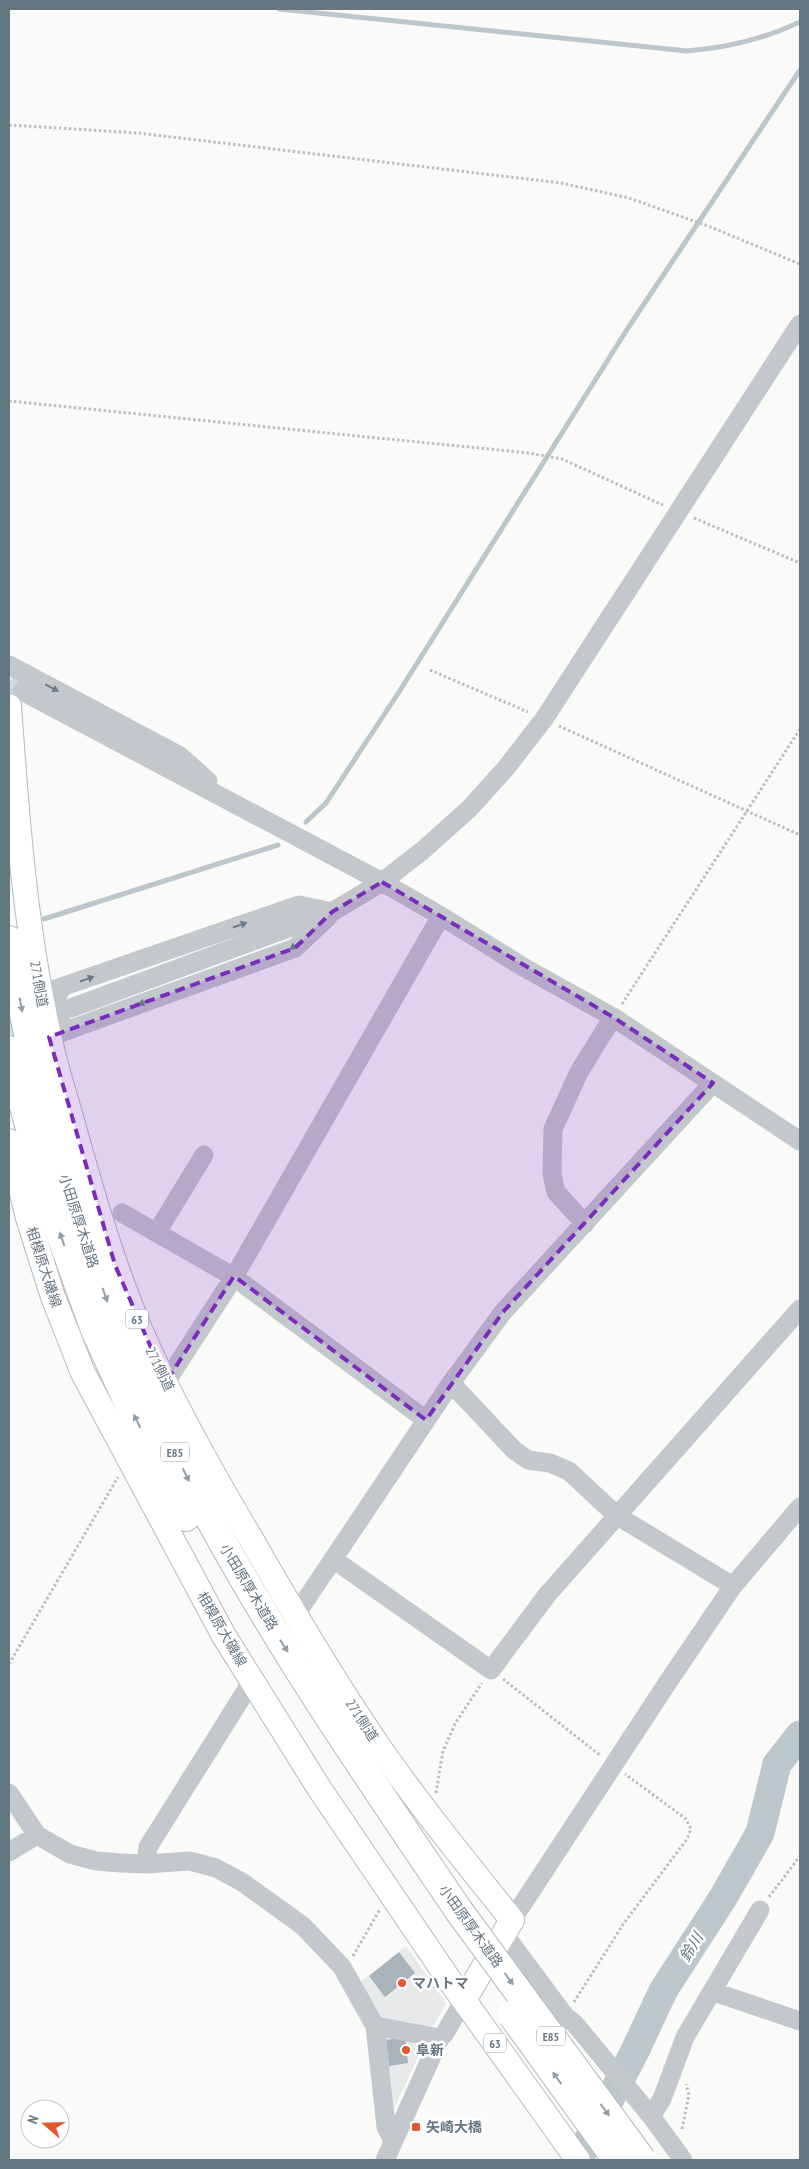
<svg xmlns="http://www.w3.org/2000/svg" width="809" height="2169" font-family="'PT Sans Narrow','Noto Sans JP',sans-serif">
<rect width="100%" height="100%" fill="#fafaf8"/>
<path fill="#e8e9e9" d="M406,1946l40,57 -12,22 -9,3 -46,-8 -22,-35z
M384,2035l40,9 -32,69 -3,-47z"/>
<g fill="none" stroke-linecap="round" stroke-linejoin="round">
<path stroke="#bbc7cb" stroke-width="5" d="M279,9l408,42c40,-3 77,-12 113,-29
M306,822l20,-19 73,-111 229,-364 172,-258
M44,919l234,-74"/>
<path stroke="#bbc7cb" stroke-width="29" d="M578,2160l57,-109 28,-60 61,-95 36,-63 17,-69 23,-29"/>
</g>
<path fill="#aab3b9" d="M399,1952l16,21 -30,24 -16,-21z
M405,2037l3,26 -19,3 -3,-26z"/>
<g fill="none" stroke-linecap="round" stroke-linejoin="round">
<path stroke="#d5d9db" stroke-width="19" stroke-dasharray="19 9" stroke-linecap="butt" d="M9,683l13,8
M9,1029l28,-10"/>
<g stroke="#b5babe" stroke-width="26">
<path id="major" d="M9,706c8,112 16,223 41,334 6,28 15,56 23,84 19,69 39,138 67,205 31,72 70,141 110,208 40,70 81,140 127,207 42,61 89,118 135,176l-48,80
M9,1141l19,77 25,79 30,76 141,263 95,152 129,190 130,182"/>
</g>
<g stroke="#b4b9bd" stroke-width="30">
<path id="highway" d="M9,940c24,128 55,254 103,376 16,42 37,84 57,124 81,166 187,319 290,471
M9,1050l43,161 43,119 39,85 52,102"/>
</g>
<path stroke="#bbbfc2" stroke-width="3" stroke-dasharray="2.5 2.5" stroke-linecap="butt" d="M9,125l129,8 423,50 68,15 79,28 92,38
M9,401l519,52 34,6 101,46
M694,518l106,45
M430,670l98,42
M559,726l241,109
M622,1004l178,-275
M9,1664l109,-187
M503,1679l98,77
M436,1793l7,-42 13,-29 26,-39
M769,1897l31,-41
M353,1956l27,-47
M574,2002l50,-79 63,-84 4,-10 -5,-10 -61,-45
M682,2129l7,-34 -3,-11"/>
<path stroke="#c3c8cc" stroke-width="19" d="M9,665l171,91 28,25
M22,691l360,191 59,34 84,52 88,49 187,124
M62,987l-6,12 5,24 7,7
M41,994l258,-89 33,7
M71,1008l261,-96 50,-30 40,-31 47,-42 37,-41 38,-49 256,-395
M49,1037l246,-89 33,-31
M122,1213l112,64 192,143
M585,1224l-29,-32 -4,-18 1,-45 26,-57 34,-55
M157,1232l47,-77
M166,1382l68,-105 207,-361
M451,1383l63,67 14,10 22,3 19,8 47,44 117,71
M333,1559l158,111 56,-75 253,-286
M295,1616l156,-233 52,-71 210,-229
M9,1793l28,42 33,19 26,7 25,2 25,1 44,-3 26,7 26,14 61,44 39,41 33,59 11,101 7,14
M9,1852l28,-17
M146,1864l2,-17 104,-166
M512,1920l156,-238 65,-96 67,-79
M504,1934l61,82 10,8 76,92 32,44
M714,1992l86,29
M375,2026l65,12
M651,2116l11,-17 23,-62 75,-127
M385,2160l55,-122 5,-5 19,-33"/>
<use href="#major" stroke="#fff" stroke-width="24"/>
<use href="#highway" stroke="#fff" stroke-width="28"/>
<g stroke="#b4b9bd" stroke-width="30" stroke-linecap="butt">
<path id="highway-bridge" d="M459,1911l183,249
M512,2015l105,145"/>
</g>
<use href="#highway-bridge" stroke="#fff" stroke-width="28"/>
</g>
<defs><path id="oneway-solid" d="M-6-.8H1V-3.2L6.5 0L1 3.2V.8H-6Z" transform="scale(1.25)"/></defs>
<g fill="#6a7a87">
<use href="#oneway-solid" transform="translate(52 688) rotate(28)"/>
<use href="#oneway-solid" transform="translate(240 925) rotate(-19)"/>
<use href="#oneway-solid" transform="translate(296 945) rotate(144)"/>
<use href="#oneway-solid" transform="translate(87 979) rotate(-19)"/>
<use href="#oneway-solid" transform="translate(145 1002) rotate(160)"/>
</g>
<g fill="#939fa8">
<use href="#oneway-solid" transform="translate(21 1005) rotate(79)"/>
<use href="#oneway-solid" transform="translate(62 1239) rotate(-110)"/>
<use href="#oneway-solid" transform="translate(105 1295) rotate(70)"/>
<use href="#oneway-solid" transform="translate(137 1421) rotate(-117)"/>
<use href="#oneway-solid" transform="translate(186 1475) rotate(64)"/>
<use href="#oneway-solid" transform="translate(284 1646) rotate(57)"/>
<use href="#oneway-solid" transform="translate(509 1979) rotate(54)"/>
<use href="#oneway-solid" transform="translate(557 2078) rotate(-126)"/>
<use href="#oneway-solid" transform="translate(605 2110) rotate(54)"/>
</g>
<path fill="#7b2cbf" fill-opacity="0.2" stroke="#7b2cbf" stroke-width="4" stroke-dasharray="10 6" stroke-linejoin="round" d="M382,882l231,135 100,66 -210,229 -77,108 -192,-144 -68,106 -51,-117 -66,-228 246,-89 37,-36z"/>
<g fill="#e4572e" stroke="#fff" stroke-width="2">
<circle cx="402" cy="1983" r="5"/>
<circle cx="406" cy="2050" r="5"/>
<rect x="411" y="2122" width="10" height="10" rx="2.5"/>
</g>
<g text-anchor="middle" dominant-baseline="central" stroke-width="5" stroke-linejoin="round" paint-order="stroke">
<g fill="#fff" stroke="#939fa8" stroke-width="1">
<rect x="126" y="1309.5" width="22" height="19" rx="4"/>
<rect x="161" y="1442.5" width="28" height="19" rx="4"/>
<rect x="537" y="2026.5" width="28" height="19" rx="4"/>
<rect x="484" y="2033.5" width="22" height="19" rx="4"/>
</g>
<g font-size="12" font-weight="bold" fill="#657683">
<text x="137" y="1319">63</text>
<text x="175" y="1452">E85</text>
<text x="551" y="2036">E85</text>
<text x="495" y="2043">63</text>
</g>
<g font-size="14" fill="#657683" stroke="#fff">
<text transform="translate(39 984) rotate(80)">271側道</text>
<text transform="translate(79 1221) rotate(72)">小田原厚木道路</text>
<text transform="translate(44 1267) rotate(72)">相模原大磯線</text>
<text transform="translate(160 1369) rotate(64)">271側道</text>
<text transform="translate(249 1587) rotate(59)">小田原厚木道路</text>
<text transform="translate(222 1629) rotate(60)">相模原大磯線</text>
<text transform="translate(362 1720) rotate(57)">271側道</text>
<text transform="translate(471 1926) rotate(54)">小田原厚木道路</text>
</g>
<g font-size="14" font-weight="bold" fill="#657683" stroke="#fff" text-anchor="start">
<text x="412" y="1983">マハトマ</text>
<text x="416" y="2050">阜新</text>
<text x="426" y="2127">矢崎大橋</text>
</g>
<g font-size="15" font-style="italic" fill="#60757c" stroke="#fff">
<text transform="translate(691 1947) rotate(-59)">鈴川</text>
</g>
</g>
<rect width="809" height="2169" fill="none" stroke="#657683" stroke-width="20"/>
<g transform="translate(45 2124) rotate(290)"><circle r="24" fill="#ffffff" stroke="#c1c8cd"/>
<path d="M0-4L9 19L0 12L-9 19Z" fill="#e4572e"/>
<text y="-8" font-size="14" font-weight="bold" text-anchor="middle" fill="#657683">N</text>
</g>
</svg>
